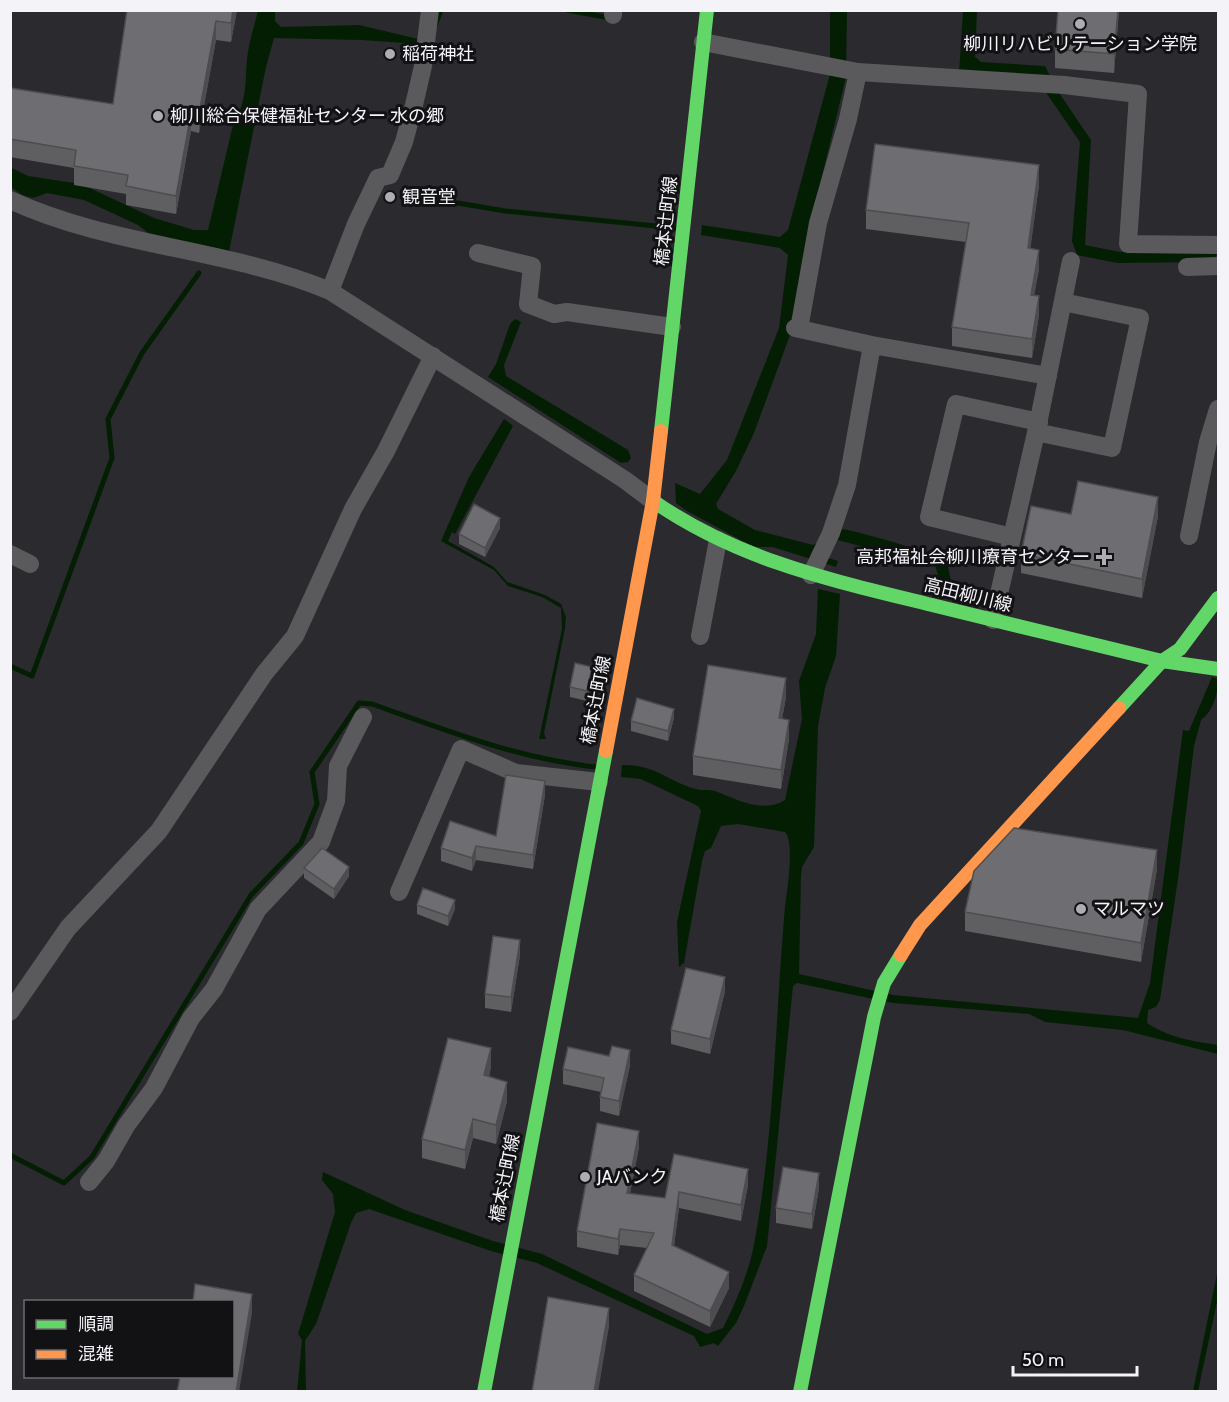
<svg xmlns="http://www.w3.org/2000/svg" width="1229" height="1402" font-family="Cabin,'Noto Sans JP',sans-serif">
<rect width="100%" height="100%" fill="#2a2a2f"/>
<path fill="#041e04" d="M258,11h17v10l6,6 78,-2 59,14v5l-56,-4 -88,-2 -8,29 -37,185 -77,-16 -14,-11 -54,-25 -37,-7 -14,5 -11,-3 -11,-8 -1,-20 18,9 53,8 73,34 40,12h14l26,-109c15,-22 10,-45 14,-69 2,-14 7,-28 10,-41z
M830,11h17l-1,66 -32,132 -20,115 -40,109 -18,38 -20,33 2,5 37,21 58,15 30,-16c36,8 69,18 104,32l6,31 31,11 -4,2 -36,-11 -9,-29 -98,-25 -9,18 10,3 -2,6 -63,-20h-19l-67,-36 -11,-8 -1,-20 25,11 27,-34 52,-132 9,-73 -8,-7 -79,-13 1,-10 78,12 8,-7 42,-156z
M963,11h14l-2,46 6,5 64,4 12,24 34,50 -6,105 35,7h98l-5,10 -96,1 -40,-8 -5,-14 8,-99 -44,-64 -77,-5z
M515,319l6,3 -17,43 2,11 122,74 3,8 -3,4 -7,1 -133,-86 8,-13 14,-40z
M504,419l9,7 -58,108 -3,-2 -4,9 46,26 13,15 38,13 16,9 5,13 -1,11 -21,105 2,6h-7l23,-110 -1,-21 -19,-11 -34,-11 -14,-16 -53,-29 28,-64z
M818,589l22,5 -4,62 -11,32 -7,38 -4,121 -12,20 -1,9 -2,98 94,21 245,23 12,-35 33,-253 6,1 23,-54 6,2c0,16 -5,32 -17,41l-7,26 -16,133 -18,121 -4,7 -8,3 -1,13c23,15 45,18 71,22v9l-95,-24 -78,-8 -16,-8 -136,-11 -96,-20 -4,3 -26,260 -23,60 -8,17 -18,23 -4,-3 -14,4 -6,-11 -157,-73 -46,-12 -122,-42 -13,4 -5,10 -35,101 -11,17 1,50 -9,1 5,-52 -4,-6 37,-122 -2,-18 -11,-14 1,-8 82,38 88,31 49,13 165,80 16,-6c14,-28 27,-58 32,-89 20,-110 20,-221 30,-332 2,-16 10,-65 0,-75l-47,-8 -17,2 -10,22 -6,3 -3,10 -18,102 -5,4 -2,-45 24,-111 -3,-5 -57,-27 -20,-2 1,-12c33,-1 47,17 74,24 6,2 12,0 19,2 21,8 48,23 70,9l17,-81 -3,-38 17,-47z
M1218,1269v28l-20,94h-5z"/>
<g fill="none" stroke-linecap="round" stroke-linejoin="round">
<path stroke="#041e04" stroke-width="5" d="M567,10l43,8
M434,28l7,-18
M435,203h23l47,8 171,17
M10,666l22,10 80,-218 -4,-39 34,-66 57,-80
M10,1155l54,28 28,-26 159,-262 50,-52 16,-39 -5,-32 47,-69 13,1c73,26 147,55 224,63"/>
<path stroke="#5a5a5c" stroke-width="18" d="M613,15v-5
M703,42l155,30 206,13 74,9 -10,150 90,1
M10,200c102,47 217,48 320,91l295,189 28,21
M478,253l54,13 -4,38 26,10 13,-2 105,15
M1187,267l31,-1
M330,291l26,-67 22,-46 12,-3 14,-33 10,-37 9,-39 7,-56
M795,328l77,17 176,31
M799,329l19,-106 30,-104 10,-47
M1036,432l76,16 28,-130 -77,-16
M1189,536l19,-94 10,-33
M1012,537l-83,-20 27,-113 83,18
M10,554l20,10
M811,575l20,-42 16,-48 25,-140
M993,620l45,-196 33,-163
M700,636l18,-96
M399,892l62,-143 55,24 83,9
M10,1012l58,-84 91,-97 105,-157 31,-38 58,-127 33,-58 47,-95
M89,1182l17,-21 20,-35 28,-38 37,-70 23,-29 44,-80 63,-67 15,-41 2,-35 25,-49"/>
<path stroke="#63d668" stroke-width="14" d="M661,431l46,-421
M653,501c87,60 178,79 279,104 77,19 153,37 230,56l56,8
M1119,708l43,-47 18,-12 38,-51
M484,1392l122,-641
M800,1392l74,-375 10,-34 17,-28"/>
<path stroke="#ff974d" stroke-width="14" d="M606,751l47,-250 8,-70
M901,955l19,-30 199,-217"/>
</g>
<path fill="#5f5f62" d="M127,10h110l-6,32 -15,-2 -17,93 -8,-2 -15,83 -50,-9v-11l-52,-9v-17l-64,-11v-69l103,16z
M1119,10l-5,63 -59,-5v-19z
M1039,185l-9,63 9,21 -5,26 5,20 -7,43 -80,-12v-19l14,-85 -100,-13v-19z
M1158,516l-16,82 -121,-25v-19z
M500,528l-15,29 -26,-13v-10z
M592,676l-5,25 -17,-4v-10z
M786,697l-4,22 7,20 -8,50 -88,-14v-19z
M674,718l-6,23 -37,-10v-10z
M545,795l-12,74 -57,-9 -4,11 -31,-10v-13l55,-12z
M304,868l45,8 -15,23 -30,-21z
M1157,869l-16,93 -176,-31v-19z
M417,905l38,4 -7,17 -31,-12z
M520,955l-9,57 -26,-4v-14z
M725,991l-15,63 -39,-10v-14z
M630,1065l-11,51 -19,-5v-14l1,-5 -38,-8v-15z
M491,1067l-2,10 18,24 -11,43 -23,-6 -8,31 -43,-11v-19z
M639,1147l-9,46 35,5 9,-44 74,31 -7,36 -62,-13 -5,38 55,42 -19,39 -76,-36v-16l13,-27 -27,-3 -2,10 -41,-8v-16z
M819,1188l-7,41 -36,-6v-15z"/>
<path fill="#4d4d50" d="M233,10h4l-6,32v-19z
M1118,10h1l-5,63v-19z
M216,21v19l-17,93v-19z
M191,113v18l-15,83v-18z
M1039,165v20l-11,82v-19z
M1039,250v19l-8,45v-19z
M1039,296v19l-7,43v-19z
M1158,497v19l-16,82v-19z
M500,518v10l-15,29v-9z
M592,667v9l-5,25v-10z
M786,678v19l-7,40v-19z
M674,709v9l-6,23v-10z
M789,720v19l-8,50v-19z
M545,781v14l-12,74v-14z
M476,846v14l-4,11v-13z
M1157,850v19l-16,93v-19z
M349,867v9l-15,23v-10z
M455,900v9l-7,17v-10z
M520,940v15l-9,57v-15z
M725,977v14l-15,63v-15z
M491,1048v19l-7,28v-20z
M630,1050v15l-11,51v-15z
M507,1082v19l-11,43v-19z
M473,1119v19l-8,31v-19z
M639,1131v16l-12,62v-16z
M748,1169v16l-7,36v-16z
M819,1173v15l-7,41v-15z
M679,1192v16l-7,53v-16z
M620,1229v16l-2,10v-16z
M729,1272v16l-19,39v-16z
M252,1294v19l-13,79h-3z
M609,1308v19l-11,65h-4z"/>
<path fill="#6e6e72" stroke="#4d4d50" stroke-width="1.5" d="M127,10h106l-2,13 -15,-2 -17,93 -8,-1 -15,83 -50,-10 2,-11 -54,-9 2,-16 -66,-11v-51l103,16z
M1058,10h60l-4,44 -59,-5z
M875,144l164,21 -11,83 11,2 -8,45 8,1 -7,43 -80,-12 17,-104 -103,-13z
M1078,481l80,16 -16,82 -121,-25 10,-48 40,8z
M474,504l26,14 -15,30 -26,-14z
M575,663l17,4 -5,24 -17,-4z
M708,665l78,13 -7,40 10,2 -8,50 -88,-14z
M637,698l37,11 -6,22 -37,-10z
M506,775l39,6 -12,74 -57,-9 -4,12 -31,-10 9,-27 46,15z
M1014,828l143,22 -16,93 -176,-31 9,-41z
M322,848l27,19 -15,22 -30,-21z
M423,888l32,12 -7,16 -31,-11z
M493,936l27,4 -9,57 -26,-3z
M686,968l39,9 -15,62 -39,-9z
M448,1038l43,10 -7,27 23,7 -11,43 -23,-6 -8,31 -43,-11z
M612,1046l18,4 -11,51 -19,-4 4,-19 -41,-9 5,-22 41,9z
M597,1123l42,8 -12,62 38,5 9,-44 74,15 -7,36 -62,-13 -7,53 57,27 -19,39 -76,-36 20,-42 -34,-4 -2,10 -41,-8z
M783,1167l36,6 -7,41 -36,-6z
M195,1284l57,10 -16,98h-59l3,-15h52v-75h-39z
M548,1297l61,11 -15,84h-62z"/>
<g fill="#adadb2" stroke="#121215" stroke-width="2">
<circle cx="1080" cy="24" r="6"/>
<circle cx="390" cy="54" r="6"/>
<circle cx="158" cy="116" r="6"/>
<circle cx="390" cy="197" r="6"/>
<path d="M1101 548h6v6h6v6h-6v6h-6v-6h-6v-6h6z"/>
<circle cx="1081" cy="909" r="6"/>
<circle cx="585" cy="1177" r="6"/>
</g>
<g text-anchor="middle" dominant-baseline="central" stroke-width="6" stroke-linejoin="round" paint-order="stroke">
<g font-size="18" fill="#f4f3f8" stroke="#121215" text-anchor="start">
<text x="1080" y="44" text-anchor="middle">柳川リハビリテーション学院</text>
<text x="402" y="54">稲荷神社</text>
<text x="170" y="116">柳川総合保健福祉センター 水の郷</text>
<text x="402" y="197">観音堂</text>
<text x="1090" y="557" text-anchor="end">高邦福祉会柳川療育センター</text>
<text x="1093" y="909">マルマツ</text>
<text x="597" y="1177">JAバンク</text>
</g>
<g font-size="18" fill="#f4f3f8" stroke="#121215">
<text transform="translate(666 221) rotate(-84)">橋本辻町線</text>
<text transform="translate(968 595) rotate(14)">高田柳川線</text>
<text transform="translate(596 700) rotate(-79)">橋本辻町線</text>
<text transform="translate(505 1178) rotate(-79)">橋本辻町線</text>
</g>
</g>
<rect width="1229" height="1402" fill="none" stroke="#f4f3f8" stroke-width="24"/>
<rect x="24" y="1300" width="210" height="78" fill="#121215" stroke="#6c6c70" stroke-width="1.5"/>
<rect x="36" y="1320" width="30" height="9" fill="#63d668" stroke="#6c6c70" stroke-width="1.5"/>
<text x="78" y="1330" font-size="18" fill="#f4f3f8">順調</text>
<rect x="36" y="1350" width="30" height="9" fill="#ff974d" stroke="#6c6c70" stroke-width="1.5"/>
<text x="78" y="1360" font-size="18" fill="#f4f3f8">混雑</text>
<path d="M1013 1366v9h124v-9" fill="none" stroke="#f4f3f8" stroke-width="3"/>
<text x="1022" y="1366" font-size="18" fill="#f4f3f8" stroke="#121215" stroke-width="4.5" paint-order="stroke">50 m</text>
</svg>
